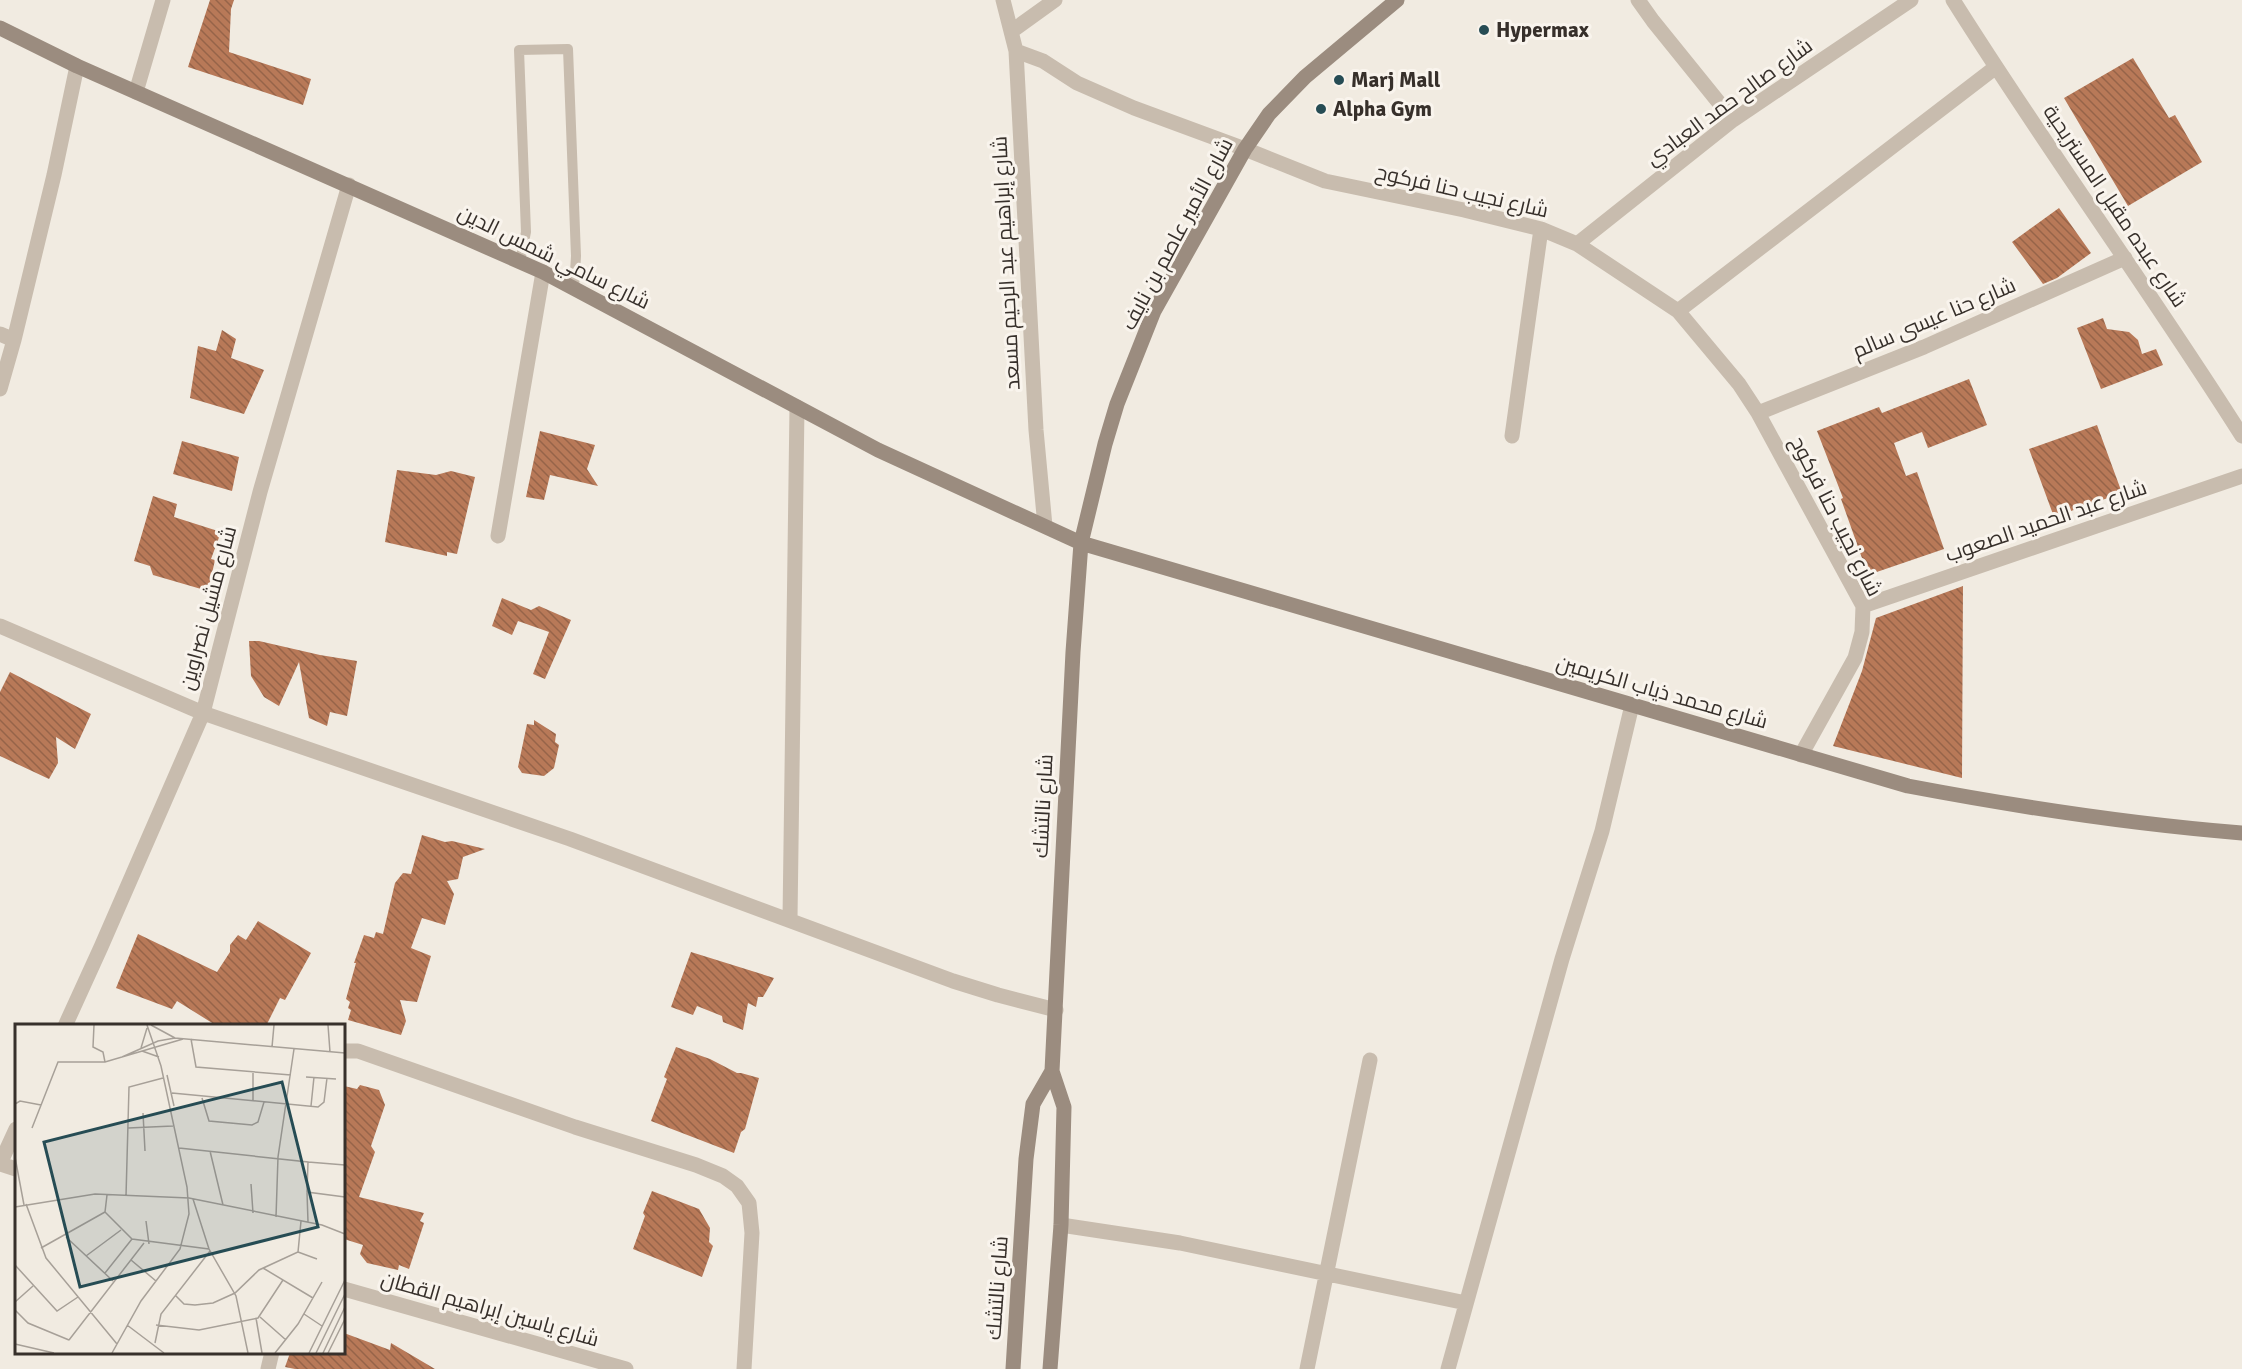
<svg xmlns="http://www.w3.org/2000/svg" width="2242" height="1369" font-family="Signika,Cairo,sans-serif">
<defs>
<pattern id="building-back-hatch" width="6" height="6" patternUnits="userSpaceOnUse" patternTransform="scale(1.5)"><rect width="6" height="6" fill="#b87958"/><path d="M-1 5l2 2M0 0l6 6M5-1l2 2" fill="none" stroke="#966449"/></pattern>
</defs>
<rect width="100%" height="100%" fill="#f1ebe1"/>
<path fill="url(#building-back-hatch)" d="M210,0h24l-3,9 -2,43 82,27 -8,26 -115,-38z
M2133,58l36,60 6,-3 27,47 -74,44 -64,-108z
M2059,208l32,45 -34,25 -14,6 -31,-42z
M2103,318l4,11 22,3 9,8 4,14 14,-5 7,16 -62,24 -24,-61z
M222,330l14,9 -5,19 33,12 -20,44 -54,-16 8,-52 18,5z
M1969,379l18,46 -59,23 -6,-16 -28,11 12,33 11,-4 27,77 -76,26 -27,-76 2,-1 -26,-67 62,-24 3,6z
M2097,425l25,68 -68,24 -25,-68z
M540,431l55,14 -8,24 11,17 -48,-11 -6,25 -18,-3z
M182,441l57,16 -7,34 -59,-17z
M397,470l39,5 15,-4 24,6 -18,77 -10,-2v4l-62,-14z
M153,496l24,8 -3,13 47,15 -10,27 4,1 -7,31 -55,-16 -3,-9 -16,-5z
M1963,586l-1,192 -129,-32 29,-75 14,-53z
M502,598l29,12 8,-4 32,14 -26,59 -12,-5 16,-42 -31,-11 -6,14 -20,-9z
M249,641h10l61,14 37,6 -10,55 -17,-4 -3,14 -18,-8 -10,-56 -20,44 -15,-9 -13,-21z
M10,672l81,42 -16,35 -19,-12 2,26 -9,16 -49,-23v-64z
M534,720l22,14 -1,8 4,3 -5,23 -10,8 -22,-3 -4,-6 9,-43 7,1z
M422,835l23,7 7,-1 33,8 -22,8 -5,22 -11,2 7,13 -9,31 -23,-7 -11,30 20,8 -14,46 -17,-2 6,21 -5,14 -53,-15 3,-10 -3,-2 2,-6 -4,-3 10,-36h-2l10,-28 10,3 2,-6 7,2 12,-51 8,-10 8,1z
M258,921l53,32 -26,47 -5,-2 -14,28h-49l-40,-25 -5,8 -56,-21 22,-54 79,38 13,-20v-7l8,-10 8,5z
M691,952l83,26 -11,19h-5l-2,10 -8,-4 -5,27 -20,-8 -1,-6 -25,-10 -4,9 -22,-8z
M676,1047l34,12 27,14h4l18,5 -14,51 -4,3 -7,21 -83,-32 16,-42 -3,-2z
M360,1085l19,5 6,15 -14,41 4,6 -16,45 65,16 -4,8 4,2 -15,46 -10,-4 -1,5 -31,-7 -7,-9 3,-9 -19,-6v-153l13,3z
M652,1191l47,18 11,19 -1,14 4,4 -11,31 -69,-28 12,-33 -2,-3z
M344,1333l46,17 1,-7 44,26h-140l-10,-2 5,-14h54z"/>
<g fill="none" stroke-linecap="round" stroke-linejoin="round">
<path stroke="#c8bcae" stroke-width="10" d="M520,261l6,-29 -7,-182 49,-1 8,207 -2,32"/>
<path stroke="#c8bcae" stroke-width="15" d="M1003,0l13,51 20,379 9,96
M1638,0l15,21 80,99
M1953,0c93,148 196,289 289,436
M1012,31l43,-31
M1016,51l27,10 34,22 57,25 111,41 80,32 139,29 77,19 36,15 101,67 61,73 19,29 105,193 -1,26 -7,26 -54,97
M136,92l27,-92
M1577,244l156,-124 178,-120
M1678,311l318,-244
M0,334l14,6 -14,49
M14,340l40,-165 23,-109
M1758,413l166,-66 201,-89
M1512,436l29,-207
M498,536l45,-264
M1863,606l379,-130
M0,626l203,87 367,126 383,142 45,14 58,15
M790,919l7,-512
M65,1026l36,-79 102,-234 57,-221 89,-307
M344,1051h14l217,76 121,38 27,11 14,10 12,17 3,30 -8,136
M0,1164l16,-35
M0,1164l16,5
M1061,1225l119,18 286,60
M344,1289l282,80
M268,1369l4,-17
M1307,1369l63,-309
M1448,1369l114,-410 40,-128 30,-126"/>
<path stroke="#9b8c7f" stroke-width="15" d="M0,28l77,38 466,206 335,178 203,93 827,243c111,21 221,38 334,47
M1013,1369l13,-210 7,-55 19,-33
M1050,1369l11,-144 3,-118 -12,-36 21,-419 8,-109 24,-99 12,-40 37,-93 91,-162 24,-35 36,-37 92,-77"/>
</g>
<g fill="#264c54" stroke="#f9f4ed" stroke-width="2">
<circle cx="1484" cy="30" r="6"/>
<circle cx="1339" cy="80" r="6"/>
<circle cx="1321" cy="109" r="6"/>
</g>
<g text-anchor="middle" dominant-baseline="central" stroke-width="6" stroke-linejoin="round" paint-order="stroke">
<g font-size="21" font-weight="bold" fill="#37302b" stroke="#f9f4ed" text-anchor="start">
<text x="1496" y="30">Hypermax</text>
<text x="1351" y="80">Marj Mall</text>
<text x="1333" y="109">Alpha Gym</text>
</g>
<g font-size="21" fill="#37302b" stroke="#f9f4ed">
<text transform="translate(1729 102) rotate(-36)">شارع صالح حمد العبادي</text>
<text transform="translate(1462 191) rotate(13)">شارع نجيب حنا فركوح</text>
<text transform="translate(2115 206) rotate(56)">شارع عبده مقبل المستريحية</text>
<text transform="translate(1177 234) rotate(-62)">شارع الأمير عاصم بن نايف</text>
<text transform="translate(554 257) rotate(26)">شارع سامي شمس الدين</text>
<text transform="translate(1006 263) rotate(-93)">شارع إبراهيم عبد الرحيم مسعد</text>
<text transform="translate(1934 318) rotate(-23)">شارع حنا عيسى سالم</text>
<text transform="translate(1836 516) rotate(63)">شارع نجيب حنا فركوح</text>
<text transform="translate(2046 521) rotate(-19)">شارع عبد الحميد الصعوب</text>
<text transform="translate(208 608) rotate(-75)">شارع مشيل نصراوين</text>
<text transform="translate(1662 692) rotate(16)">شارع محمد ذياب الكريمين</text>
<text transform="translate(1043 806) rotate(-87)">شارع نالتشك</text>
<text transform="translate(997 1288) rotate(-86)">شارع نالتشك</text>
<text transform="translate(490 1309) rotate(16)">شارع ياسين إبراهيم القطان</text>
</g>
</g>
<g transform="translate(15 1024)">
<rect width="330" height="330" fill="#f1ebe1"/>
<path fill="none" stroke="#a7a098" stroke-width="1.5" d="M79,1l-1,22 10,5 2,10M136,1l24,13M313,1l2,27M176,15l5,28 95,8M257,23l2,-22M126,24l6,-20M127,27l17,6M107,33l36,-16 17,-3 170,15M152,51l7,31M291,53l30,2M157,69l146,14 6,-5 3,-24M187,74l7,23 43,4 6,-3 6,-20M238,76v-27M0,80l5,-3 21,4M296,82l3,-29M128,89l2,38M17,104l26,-66h47l78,-23M113,104l45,-2M164,124l129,14 -1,30 38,5M195,127l13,54M0,133l9,48M293,138l37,3M236,160l2,29M292,168l1,30M92,171l-2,17 27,27 77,10M111,172l3,-109 34,-9M178,175l16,50 27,47 12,57M11,180l20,54 71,86M0,183l80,-13 94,4 133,27 23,9M261,193l2,-60 16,-108M131,197l3,23M51,213l47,44M26,224l64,-36M283,228l19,7M71,232l35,-26M116,236l25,21M0,241l42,46 21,-14M248,244l50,30M90,249l27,-34M160,271l9,9 11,1 18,-2 22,-10 24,-23 39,-18 3,-31M0,278l18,-16M0,286l13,13 41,17M289,290l18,12M245,293l26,23M241,294l6,35M112,301l37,28M141,301l43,5 59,-12 25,-38M54,316l75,-97M140,319l6,-29 49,-63M0,320l39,9M97,329l29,-52 39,-52 9,-35 -2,-27 -26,-121 -14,-41M260,329l23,-29 24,-42M294,329l36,-73M301,329l29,-59M308,329l22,-46M313,329l17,-34"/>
<path fill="#264c54" fill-opacity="0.15" stroke="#264c54" stroke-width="3" d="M267,58l36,145 -238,60 -36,-145z"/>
<rect width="330" height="330" fill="none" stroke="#37302b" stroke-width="3"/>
</g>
</svg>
